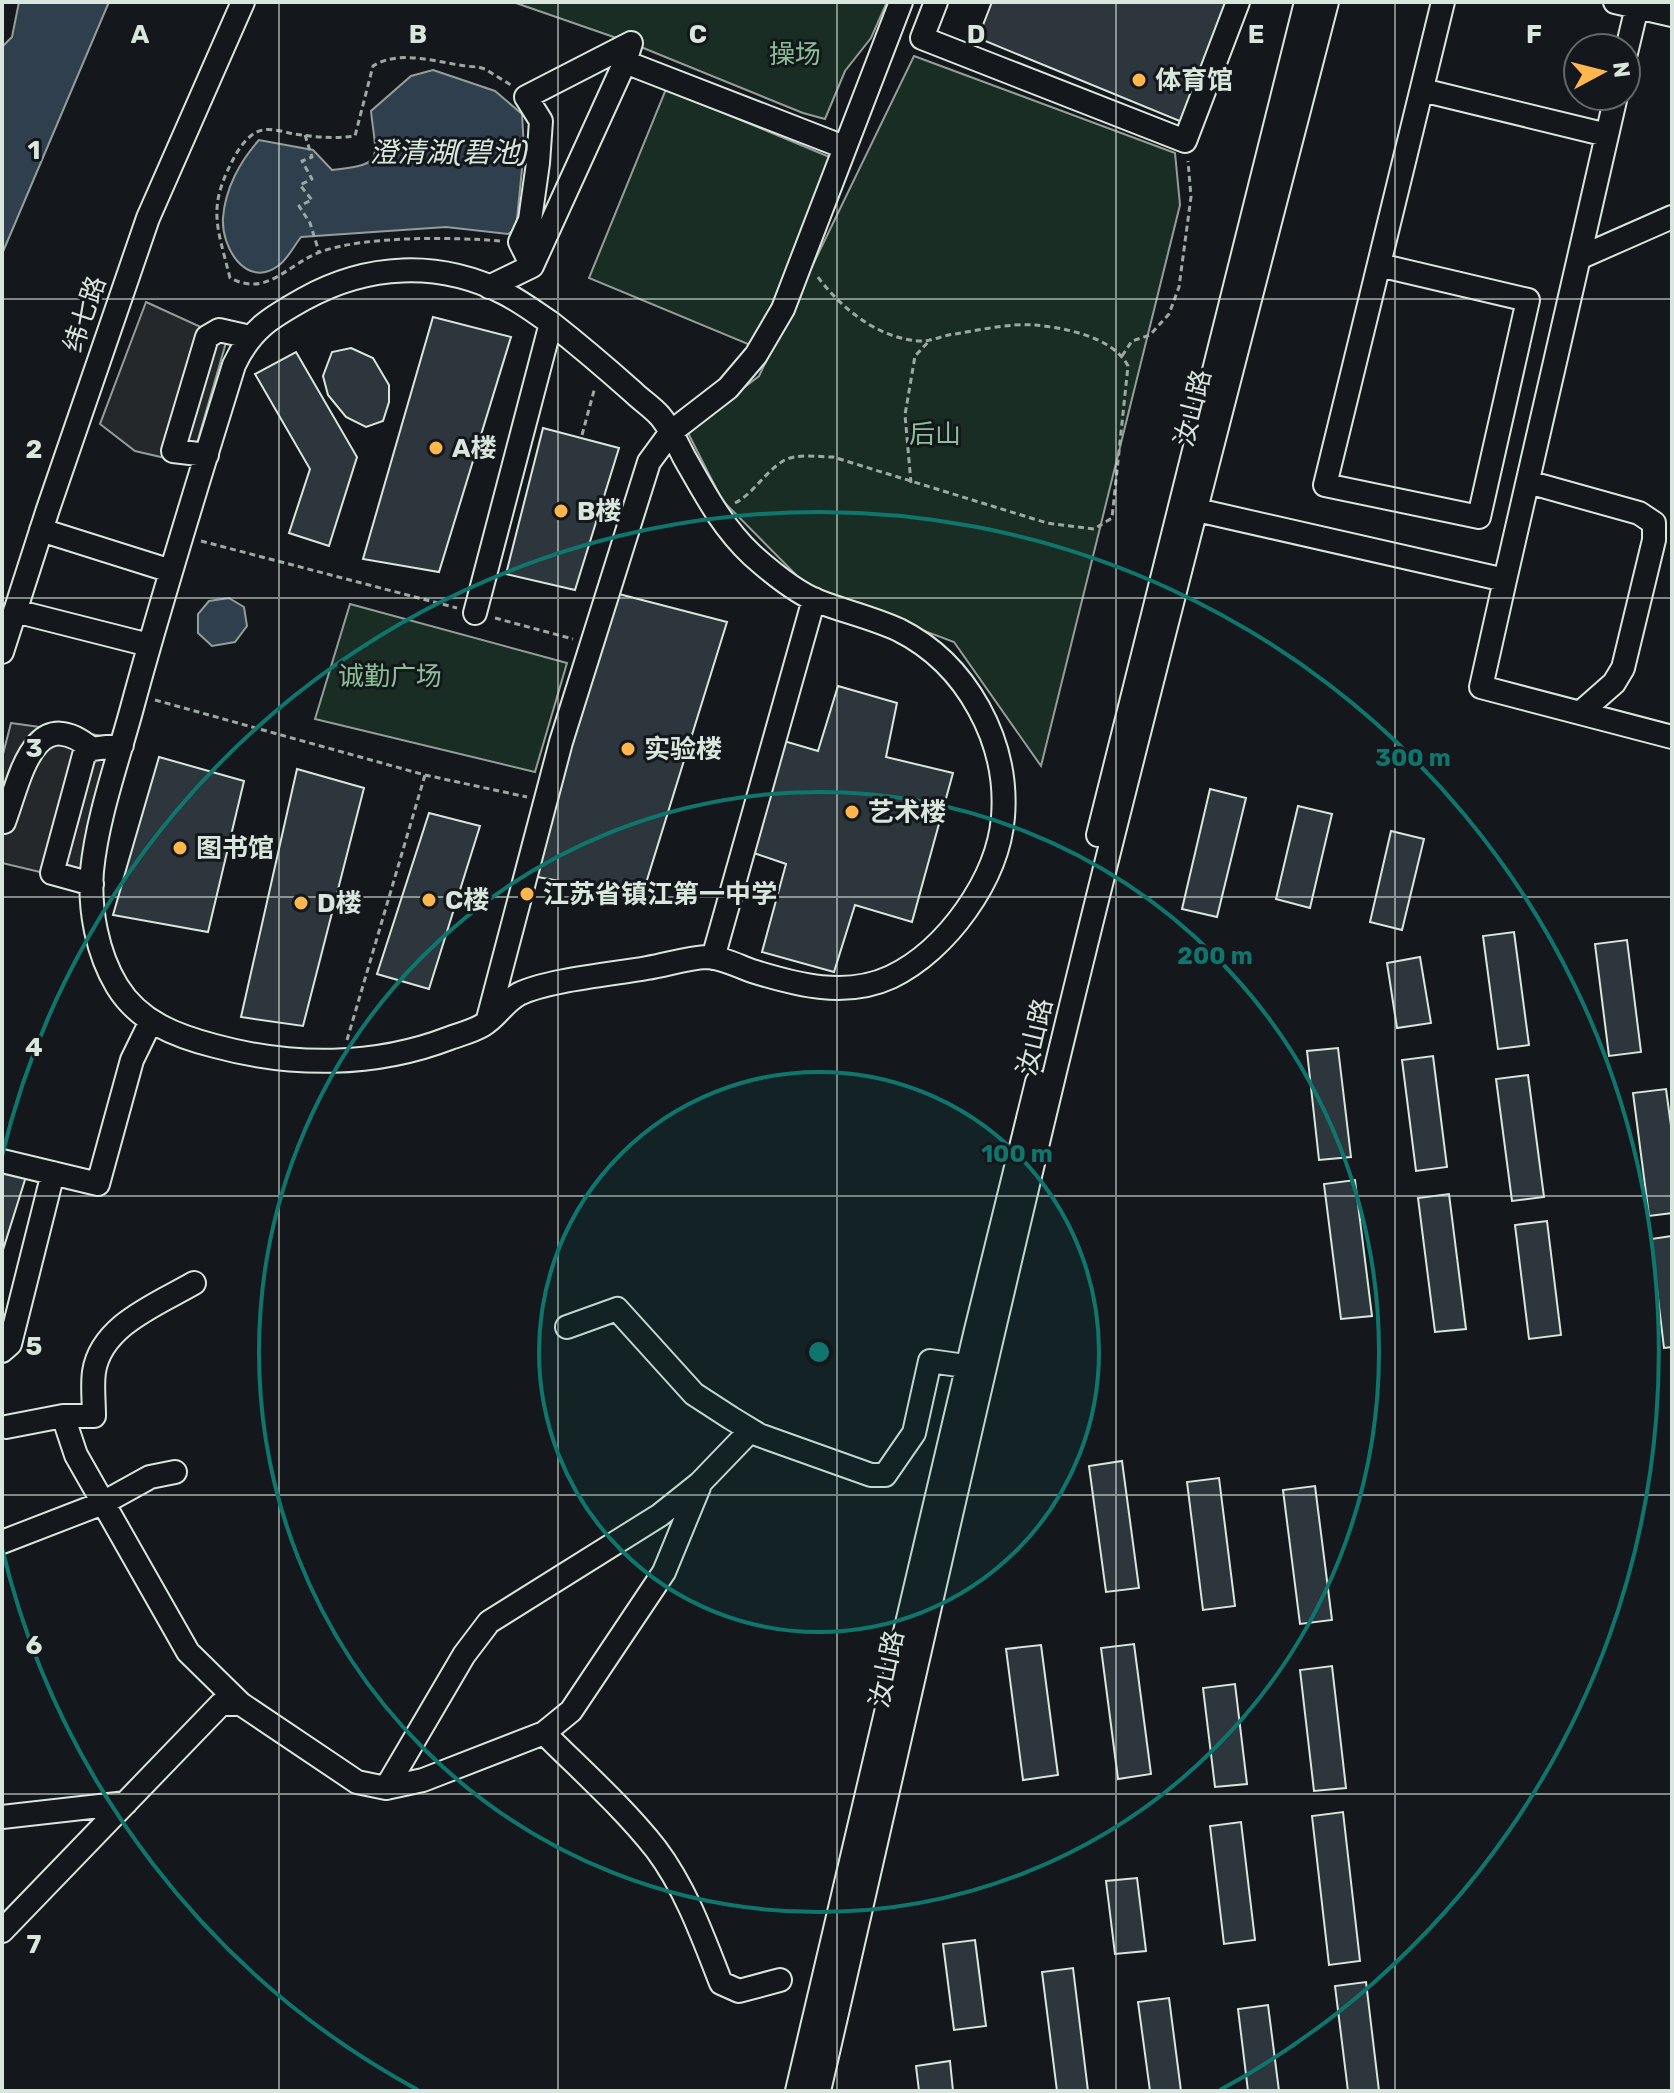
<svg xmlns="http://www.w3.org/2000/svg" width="1674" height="2093" font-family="Rubik,'Noto Sans SC',sans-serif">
<rect width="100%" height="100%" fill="#14181c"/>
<path fill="#1a2d24" stroke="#939e99" stroke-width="2" d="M513,2h374l-16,36 -26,33 -20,48 -22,-6 -172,-70z
M914,56l261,97 5,52 -139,561 -87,-124 -146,-55 -86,-87 -35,-69 72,-55z
M666,89l166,69 -77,189 -166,-69z
M350,604l217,59 -32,109 -220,-53z"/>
<path fill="#24282b" stroke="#939e99" stroke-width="2" d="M146,302l81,37 -36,125 -56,-13 -35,-27z
M11,723l101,14 -29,137 -43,-2 -38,-9v-105z"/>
<path fill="#2f3f4d" stroke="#939e99" stroke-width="2" d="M19,2h90l-107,252v-207l10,-10z
M433,70l62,21 27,23 2,35 -8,80 -8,5 -62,-7 -145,10c-7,9 -14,23 -23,29 -32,23 -57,-19 -55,-48 2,-29 17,-57 36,-78l54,10 19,20c54,-6 44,-10 39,-59l40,-35z
M229,598l15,9 3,19 -12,16 -23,4 -14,-13v-19l11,-13z"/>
<path fill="#2c363c" stroke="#d8e6dc" stroke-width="2" d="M992,2h238l-48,120 -204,-84z
M433,317l78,20 -72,235 -76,-13z
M351,348l22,10 16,27v17l-6,19 -17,6 -20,-10 -18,-22 -5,-19 9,-24z
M296,352l61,105 -28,89 -40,-13 21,-64 -55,-95z
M543,428l76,20 -44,142 -69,-16z
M615,593l112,29 -85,274 -110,-20z
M838,686l59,17 -11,54 67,16 -41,149 -57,-17 -21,67 -72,-20 24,-88 -35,-12 33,-111 34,10z
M159,757l85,24 -36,151 -95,-17z
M297,769l67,19 -61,238 -62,-9z
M1210,789l36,9 -29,119 -35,-8z
M1298,806l34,8 -22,94 -34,-9z
M429,813l51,13 -51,163 -52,-15z
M1391,831l33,8 -22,91 -32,-8z
M1514,932l15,113 -31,4 -15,-113z
M1627,940l14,112 -32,4 -14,-112z
M1420,957l11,66 -34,5 -10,-65z
M1338,1048l13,109 -32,3 -12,-109z
M1433,1056l14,111 -31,4 -14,-111z
M1528,1075l16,122 -32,4 -16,-122z
M1666,1089l6,44v80l-23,3 -16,-123z
M2,1161l27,6 -27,86z
M1355,1180l17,136 -31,3 -17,-135z
M1449,1194l17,135 -31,3 -17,-134z
M1547,1221l14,114 -32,4 -14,-114z
M1672,1236v111l-8,1 -13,-109z
M1122,1461l17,127 -33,4 -17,-126z
M1219,1478l16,128 -32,4 -16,-128z
M1315,1486l17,134 -32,4 -17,-134z
M1134,1644l17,130 -33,5 -17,-131z
M1041,1645l17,130 -35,5 -17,-131z
M1332,1666l14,122 -32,3 -14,-121z
M1235,1684l12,100 -32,3 -12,-99z
M1343,1812l17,149 -31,4 -17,-149z
M1241,1822l14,118 -31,4 -14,-118z
M1137,1878l9,73 -31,3 -9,-73z
M975,1940l11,86 -32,4 -11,-86z
M1073,1968l15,123h-31l-15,-119z
M1366,1982l13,109h-31l-13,-105z
M1169,1998l12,93h-31l-12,-89z
M1268,2005l11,86h-31l-10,-82z
M950,2061l3,30h-34l-3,-25z"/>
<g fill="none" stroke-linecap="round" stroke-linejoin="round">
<g stroke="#d8e6dc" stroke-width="26">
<path id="minor" d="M936,2l-14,36 263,103 53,-139
M1615,2l22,5
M1626,53l11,-46 35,8
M625,62l219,85
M1422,90l185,45
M1579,258l93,-41
M1379,265l149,35 -49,217 -154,-32 118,-483
M489,287l43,-21 93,-204 6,-19 -105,54 15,24 -3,42 -8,57 -10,22 12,24
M207,455l-34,-4 34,-114 12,-7 31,7
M1528,482l111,31 15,10v17l-31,128 -9,15 -34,30
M1197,510l308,70 -24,107 191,50
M41,530l130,41
M1505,580l111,-484
M15,611l134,34
M475,613l76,-290c-15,-10 -31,-22 -47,-30 -66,-33 -137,-29 -200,6 -34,19 -53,30 -70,66 -35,114 -71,228 -102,343 -14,52 -35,110 -40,163 -3,38 5,82 25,115 22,36 59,50 98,60 77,21 160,21 235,-8 11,-4 23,-7 33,-13 14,-8 21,-23 36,-31 28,-14 95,-20 128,-26 19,-3 40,-10 59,-11 15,0 32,9 46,14 45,14 94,27 139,6 56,-27 107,-98 112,-160 6,-75 -36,-153 -104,-187 -26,-12 -53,-18 -79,-28 -24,-9 -49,-30 -68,-47 -30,-28 -48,-63 -68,-98 -7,-14 -14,-29 -24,-41 -8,-9 -19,-16 -27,-24 -27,-24 -54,-47 -82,-69
M2,652l46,-143 100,-291 95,-216
M4,822c16,-42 29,-122 88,-73
M1098,835l208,-833
M92,884l-40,-11 32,-118 8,-6 30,-4
M713,958l101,-359
M488,1019l73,-277 88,-280 22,-30 57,-44 28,-33 27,-46 118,-307
M2,1161l96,23 34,-124 19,-39
M567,1327l50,-18 77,85 37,24 28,17 112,40h14l29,-42 16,-72 49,7
M2,1351l8,-7 43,-171
M63,1416h31c0,-15 -2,-30 0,-44 7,-47 64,-68 100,-89
M6,1427l57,-11 13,39 112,197 53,52
M2,1542l101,-39 47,-26 25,-5
M544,1733l27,-22 93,-139 35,-85
M386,1788l37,-8 121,-47c38,38 79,74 112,116 30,40 47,88 65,134l18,8 41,-11
M2,1817l124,-14
M2,1931l219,-227h20l116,78 29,6 78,-133 25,-33 171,-107 40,-32 51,-53
M797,2091l179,-761 61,-248
M819,2091c87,-376 170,-752 262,-1126 79,-322 163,-642 246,-963"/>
</g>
<path stroke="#9da8a2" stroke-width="3" stroke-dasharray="6 4" stroke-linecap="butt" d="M305,135l7,22 -10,4 10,18 -12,6 12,15 -13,6 11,17 9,29
M500,241c-46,-4 -134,-5 -177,10 -36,12 -54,47 -93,27 -14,-56 -23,-71 6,-124 6,-10 15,-22 27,-24 9,-2 21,2 31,4 21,3 39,5 61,2l18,-70c30,-19 72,0 105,1l7,2 26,16
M1122,356l10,-15 18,-6 19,-21 10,-27 12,-90 -3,-36
M582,435l13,-48
M911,483l-6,-68 10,-59 16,-17
M735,503c19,-10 29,-30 48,-42 13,-8 35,-4 50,-4l214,66 47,6 18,-11 16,-152c-15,-29 -62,-38 -93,-41 -25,-2 -55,5 -80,9 -12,1 -24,8 -36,7 -42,-3 -78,-33 -102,-65
M201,541l256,67
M495,618l78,21
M155,700l270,75 102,22
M347,1040l78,-265"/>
<use href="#minor" stroke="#14181c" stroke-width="22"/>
</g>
<path fill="none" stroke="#d8e6dc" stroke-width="2" stroke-opacity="0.55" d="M279,2v2089M558,2v2089M837,2v2089M1116,2v2089M1395,2v2089M2,299h1670M2,598h1670M2,897h1670M2,1196h1670M2,1495h1670M2,1794h1670"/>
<circle cx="819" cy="1352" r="280" fill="#0f766e" fill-opacity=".12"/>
<g fill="none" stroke="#0f766e" stroke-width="4">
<circle cx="819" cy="1352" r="280"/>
<circle cx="819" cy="1352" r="560"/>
<path d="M418 2090A840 840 0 0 1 2 1548M2 1156A840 840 0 1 1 1220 2090"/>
</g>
<g fill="#ffb74d" stroke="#14181c" stroke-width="3">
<circle cx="1139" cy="80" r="8"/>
<circle cx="436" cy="448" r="8"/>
<circle cx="561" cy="511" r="8"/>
<circle cx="628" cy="749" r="8"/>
<circle cx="852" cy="812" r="8"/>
<circle cx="180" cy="848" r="8"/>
<circle cx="527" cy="894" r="8"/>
<circle cx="429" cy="900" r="8"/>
<circle cx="301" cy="903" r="8"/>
</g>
<g text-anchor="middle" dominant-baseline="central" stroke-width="6" stroke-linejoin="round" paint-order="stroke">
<g font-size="26" fill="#8ac095" stroke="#14181c">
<text x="795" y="54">操场</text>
<text x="935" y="434">后山</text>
<text x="390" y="676">诚勤广场</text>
</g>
<g font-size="26" font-weight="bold" fill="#d8e6dc" stroke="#14181c" text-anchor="start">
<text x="1155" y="80">体育馆</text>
<text x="452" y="448">A楼</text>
<text x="577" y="511">B楼</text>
<text x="644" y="749">实验楼</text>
<text x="868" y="812">艺术楼</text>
<text x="196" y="848">图书馆</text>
<text x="543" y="894">江苏省镇江第一中学</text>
<text x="445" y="900">C楼</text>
<text x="317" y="903">D楼</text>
</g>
<g font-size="26" fill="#d8e6dc" stroke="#14181c">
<text transform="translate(85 314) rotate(-71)">纬七路</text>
<text transform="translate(1193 408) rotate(-76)">汝山路</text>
<text transform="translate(1035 1037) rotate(-77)">汝山路</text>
<text transform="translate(887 1669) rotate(-78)">汝山路</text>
</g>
<g font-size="28" font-style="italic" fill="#d8e6dc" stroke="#14181c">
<text x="449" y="152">澄清湖(碧池)</text>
</g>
</g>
<g font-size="26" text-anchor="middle" font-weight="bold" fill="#d8e6dc" stroke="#14181c" stroke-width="6" stroke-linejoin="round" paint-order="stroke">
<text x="140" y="43">A</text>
<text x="418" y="43">B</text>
<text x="698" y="43">C</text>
<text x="976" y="43">D</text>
<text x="1256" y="43">E</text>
<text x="1534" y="43">F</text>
<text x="34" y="159">1</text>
<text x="34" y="458">2</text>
<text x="34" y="757">3</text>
<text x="34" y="1056">4</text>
<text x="34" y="1355">5</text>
<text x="34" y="1654">6</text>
<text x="34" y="1953">7</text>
</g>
<circle cx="819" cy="1352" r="12" fill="#0f766e" stroke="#14181c" stroke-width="4"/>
<g font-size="24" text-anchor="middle" font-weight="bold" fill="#0f766e" stroke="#14181c" stroke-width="6" stroke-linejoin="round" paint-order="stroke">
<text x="1413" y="766">300 m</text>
<text x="1215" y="964">200 m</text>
<text x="1017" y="1162">100 m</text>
</g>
<rect width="1674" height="2093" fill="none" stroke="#d8e6dc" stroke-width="8"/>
<g transform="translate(1602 72) rotate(83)"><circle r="38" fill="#14181c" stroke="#626a69" stroke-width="2"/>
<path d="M0-6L14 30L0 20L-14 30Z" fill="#ffb74d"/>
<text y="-12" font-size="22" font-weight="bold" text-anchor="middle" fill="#d8e6dc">N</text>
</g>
</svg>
